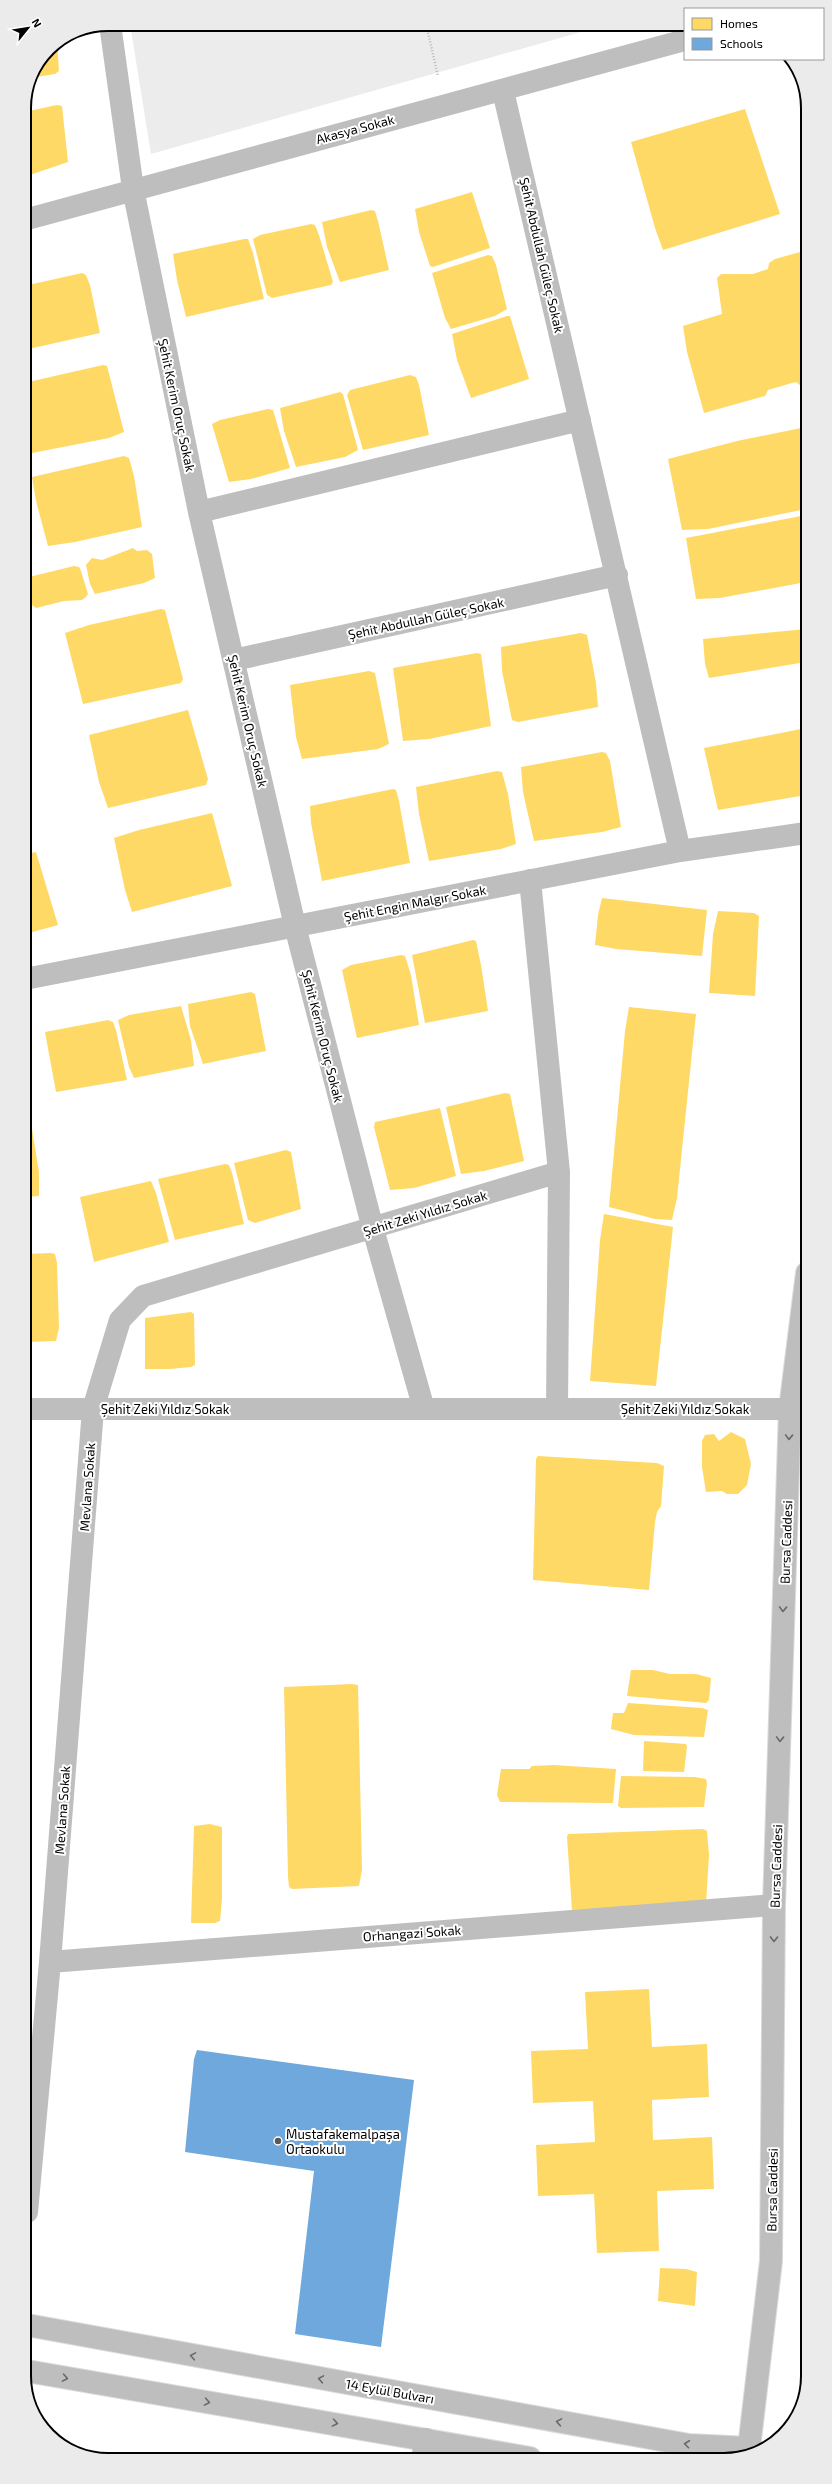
<svg xmlns="http://www.w3.org/2000/svg" width="832" height="2484" font-family="'Exo 2',sans-serif">
<rect width="100%" height="100%" fill="#fff"/>
<path fill="#ececec" d="M130,24h479l-458,130z"/>
<path fill="#ffd966" d="M57,43l2,28 -4,3 -25,4 19,-30z
M57,105l5,1 6,56 -44,15v-65z
M745,109l35,105 -117,36 -8,-22 -24,-86z
M472,192l18,56 -57,19 -3,-1 -11,-34 -4,-23z
M371,210l4,1 3,10 11,49 -49,12 -13,-35 -5,-25z
M311,224l4,1 4,10 14,47 -2,3 -59,13 -5,-3 -14,-56 7,-4z
M244,239h4l5,14 11,46 -78,18 -9,-37 -4,-26z
M800,252l3,1 2,9 1,123 -5,1 -5,-4 -4,1 -24,7 -3,6 -61,17 -17,-61 -4,-26 39,-12 -5,-36 4,-4h32l15,-5 1,-6 6,-4z
M488,255l4,1 4,9 11,44 -12,7 -44,13 -6,-11 -13,-45z
M82,273l4,2 4,10 10,48 -76,17v-64z
M507,316h3l19,63 -58,19 -14,-38 -5,-26z
M103,365l4,1 17,66 -15,6 -82,16 -2,-11 -1,-60z
M410,375l6,2 3,8 10,50 -66,15 -16,-55 3,-5z
M340,392l3,2 15,56 -13,7 -49,10 -12,-36 -4,-23z
M268,409l5,1 17,58 -39,11 -22,3 -17,-58 8,-4z
M806,427v82l-98,20 -26,1 -14,-71 69,-18z
M124,456l5,2 5,18 8,51 -67,15 -27,4 -12,-45 -4,-24z
M806,515v67l-86,16 -24,1 -10,-61z
M133,548l4,3 10,-1 5,4 3,24 -11,5 -49,11 -5,-10 -4,-19 6,-7 10,2z
M74,566l5,1 2,4 7,23 -2,3 -4,3 -18,1 -28,7 -4,-3h-7v-27z
M161,609l4,1 18,69 -2,4 -98,21 -18,-71 24,-8z
M806,629v33l-97,16 -4,-14 -2,-25z
M581,633l6,2 9,48 2,24 -80,15 -6,-2 -10,-49 -1,-24z
M477,653l4,1 10,72 -62,13 -26,2 -10,-73z
M369,671l6,2 14,71 -11,5 -76,10 -6,-22 -6,-52z
M188,710l20,69 -2,6 -98,23 -9,-26 -10,-47z
M806,728v67l-88,15 -14,-62z
M602,752l4,1 4,8 11,66 -19,5 -68,9 -11,-49 -2,-25z
M497,771l5,1 6,22 8,50 -15,5 -72,12 -10,-47 -3,-27z
M26,788l5,38 -6,1v-39z
M393,789l3,1 3,11 11,62 -88,18 -11,-58 -1,-17z
M212,813l20,73 -100,26 -7,-22 -11,-52 25,-8z
M36,852l22,73 -33,9v-80z
M602,898l105,12 -5,46 -86,-7 -21,-4 3,-30z
M718,911l36,2 5,3 -4,80 -46,-3 4,-59z
M473,940l3,1 5,24 7,46 -63,12 -13,-68z
M401,955l4,1 6,19 8,50 -62,13 -15,-68 9,-5z
M251,992l4,2 11,57 -63,13 -13,-38 -2,-22z
M181,1006l10,34 3,26 -60,12 -5,-11 -11,-47 11,-5z
M629,1007l67,7 -19,184 -5,22 -17,-1 -46,-12 16,-176z
M108,1020l5,2 3,8 11,50 -71,12 -11,-60z
M26,1092l13,80v24l-14,1z
M505,1093l5,1 14,67 -40,10 -23,3 -15,-67z
M440,1108l16,68 -42,12 -24,2 -16,-63 1,-5z
M286,1150l5,2 10,57 -46,14 -7,-3 -14,-57z
M225,1164l4,1 3,8 12,51 -69,16 -17,-61z
M151,1181l5,12 13,49 -75,20 -14,-65z
M604,1214l69,13 -17,159 -66,-5 10,-141z
M51,1253l4,1 2,9 2,65 -3,13 -30,1 -1,-88z
M191,1312l3,2 1,51 -4,2 -21,2h-25v-51z
M731,1432l14,7 6,25 -4,21 -9,9h-11l-5,-3 -16,1 -4,-25v-26l3,-6 9,-1 5,7z
M538,1456l119,7 7,3 -3,40 -4,6 -2,10 -6,68 -116,-10 3,-121z
M631,1670h22l17,4h26l15,4 -2,22 -3,3 -79,-7z
M352,1684l6,1 4,185 -3,16 -67,3 -3,-2 -1,-10 -4,-190z
M628,1703l74,5 6,2 -4,27 -70,-2 -23,-6 2,-16h11z
M644,1741l42,3 1,3 -3,25 -41,-1z
M554,1765l62,4 -3,34 -113,-1 -3,-7 4,-26h28l3,-3z
M621,1776l74,1 11,2 1,4 -3,24 -83,1 -3,-2z
M210,1824l12,3v72l-2,22 -5,2h-24l3,-97z
M703,1829l4,2 2,24 -3,49 -134,6 -5,-73 1,-3z
M649,1989l3,58 55,-3 2,53 -57,3 1,40 59,-3 2,52 -57,2 2,60 -62,2 -3,-59 -56,2 -2,-51 59,-3 -2,-41 -60,2 -2,-52 57,-2 -3,-57z
M660,2268l26,1 11,3 -2,34 -37,-5z"/>
<path fill="#6fa8dc" d="M197,2050l217,30 -33,267 -86,-13 19,-163 -129,-19 9,-93z"/>
<g fill="none" stroke-linecap="round" stroke-linejoin="round">
<g stroke="#dbdbdb" stroke-width="24">
<path id="primary" d="M27,2325l662,120 60,3 3,5
M27,2371l503,87
M746,2457l3,-9 22,-187 3,-356 16,-496 17,-136"/>
</g>
<path stroke="#b9b9b9" stroke-width="2.5" stroke-dasharray="1 2" stroke-linecap="butt" d="M426,24l12,52"/>
<path stroke="#bebebe" stroke-width="22" d="M110,24l23,165 66,323 96,414 78,303 51,180
M503,91l177,760
M24,220l661,-180
M199,512l381,-92
M234,660l383,-85
M530,880l29,292 -2,237
M25,979l655,-128 126,-18
M26,1409h764
M50,1962l724,-57
M27,2212l23,-250 43,-553 27,-89 23,-24 416,-124
M422,2459l4,-20"/>
<use href="#primary" stroke="#bebebe" stroke-width="22"/>
</g>
<defs><path id="oneway-chevron" d="M-2-3.5L2.5 0L-2 3.5" fill="none" stroke-width="1.6" stroke-linecap="round" stroke-linejoin="round"/></defs>
<g stroke="#686868">
<use href="#oneway-chevron" transform="translate(789 1437) rotate(92)"/>
<use href="#oneway-chevron" transform="translate(783 1609) rotate(92)"/>
<use href="#oneway-chevron" transform="translate(780 1739) rotate(92)"/>
<use href="#oneway-chevron" transform="translate(774 1939) rotate(91)"/>
<use href="#oneway-chevron" transform="translate(193 2356) rotate(-170)"/>
<use href="#oneway-chevron" transform="translate(65 2378) rotate(10)"/>
<use href="#oneway-chevron" transform="translate(321 2379) rotate(-170)"/>
<use href="#oneway-chevron" transform="translate(207 2402) rotate(10)"/>
<use href="#oneway-chevron" transform="translate(559 2422) rotate(-170)"/>
<use href="#oneway-chevron" transform="translate(335 2423) rotate(10)"/>
<use href="#oneway-chevron" transform="translate(687 2444) rotate(-173)"/>
</g>
<circle fill="#595959" stroke="#fff" stroke-width="1.5" cx="278" cy="2141" r="4"/>
<g text-anchor="middle" dominant-baseline="central" stroke-width="4" stroke-linejoin="round" paint-order="stroke">
<g font-size="13" fill="#000" stroke="#fff">
<text transform="translate(355 129) rotate(-15)">Akasya Sokak</text>
<text transform="translate(542 255) rotate(77)">Şehit Abdullah Güleç Sokak</text>
<text transform="translate(177 405) rotate(78)">Şehit Kerim Oruç Sokak</text>
<text transform="translate(426 618) rotate(-12)">Şehit Abdullah Güleç Sokak</text>
<text transform="translate(248 721) rotate(77)">Şehit Kerim Oruç Sokak</text>
<text transform="translate(415 903) rotate(-11)">Şehit Engin Malgır Sokak</text>
<text transform="translate(323 1036) rotate(76)">Şehit Kerim Oruç Sokak</text>
<text transform="translate(425 1213) rotate(-17)">Şehit Zeki Yıldız Sokak</text>
<text x="165" y="1409">Şehit Zeki Yıldız Sokak</text>
<text x="685" y="1409">Şehit Zeki Yıldız Sokak</text>
<text transform="translate(87 1487) rotate(-86)">Mevlana Sokak</text>
<text transform="translate(786 1542) rotate(-88)">Bursa Caddesi</text>
<text transform="translate(62 1810) rotate(-86)">Mevlana Sokak</text>
<text transform="translate(776 1866) rotate(-88)">Bursa Caddesi</text>
<text transform="translate(412 1933) rotate(-4)">Orhangazi Sokak</text>
<text transform="translate(772 2190) rotate(-89)">Bursa Caddesi</text>
<text transform="translate(390 2391) rotate(10)">14 Eylül Bulvarı</text>
</g>
<g font-size="13" fill="#000" stroke="#fff" text-anchor="start">
<text x="286" y="2134">Mustafakemalpaşa<tspan x="286" dy="15">Ortaokulu</tspan></text>
</g>
</g>
<path d="M0 0H832V2484H0ZM108 31H724A77 77 0 0 1 801 108V2376A77 77 0 0 1 724 2453H108A77 77 0 0 1 31 2376V108A77 77 0 0 1 108 31Z" fill="#ebebeb" fill-rule="evenodd"/>
<path fill="none" stroke="#000" stroke-width="2" d="M108 31H724A77 77 0 0 1 801 108V2376A77 77 0 0 1 724 2453H108A77 77 0 0 1 31 2376V108A77 77 0 0 1 108 31Z"/>
<rect x="684" y="8" width="140" height="52" fill="#ffffff" stroke="#999999"/>
<rect x="692" y="18" width="20" height="12" fill="#ffd966" stroke="#999999"/>
<text x="720" y="28" font-size="12" fill="#000000">Homes</text>
<rect x="692" y="38" width="20" height="12" fill="#6fa8dc" stroke="#999999"/>
<text x="720" y="48" font-size="12" fill="#000000">Schools</text>
<g transform="translate(28 28) rotate(60)" stroke="#ffffff" stroke-width="3" paint-order="stroke">
<path d="M0-3L7 15L0 10L-7 15Z" fill="#000000"/>
<text y="-6" font-size="11" font-weight="bold" text-anchor="middle" fill="#000000">N</text>
</g>
</svg>
